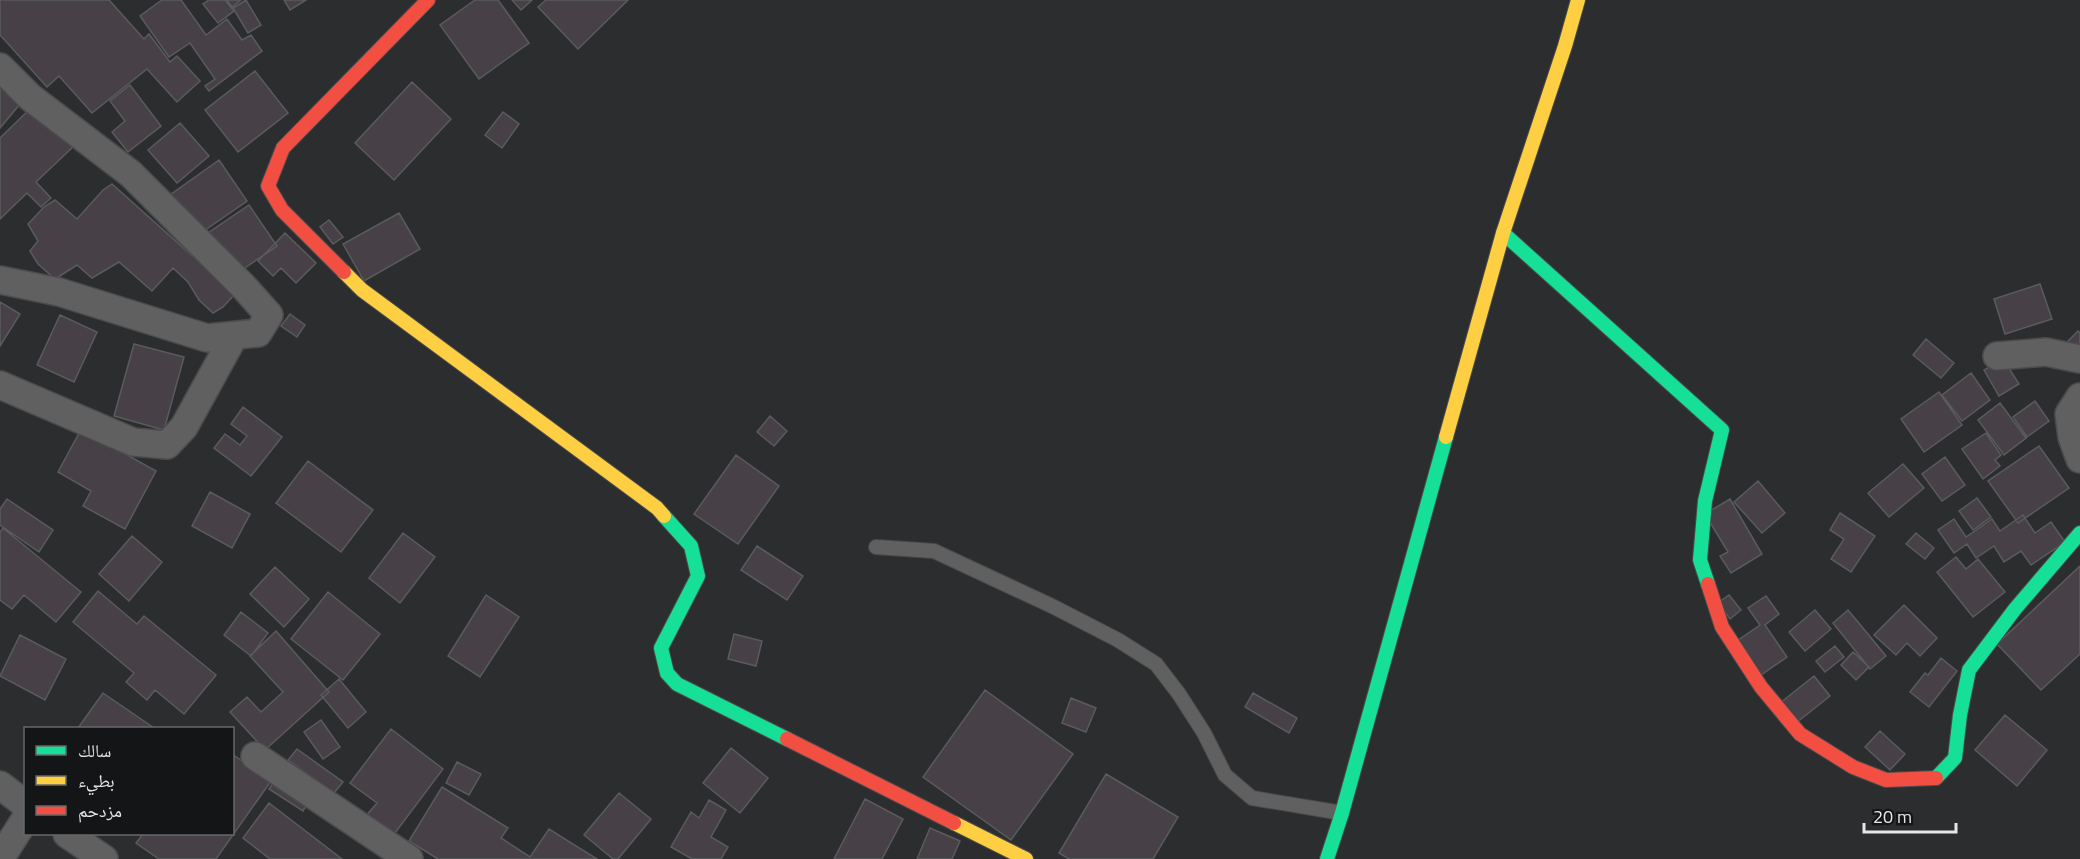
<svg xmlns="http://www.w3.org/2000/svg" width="2080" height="859" font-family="'Titillium Web','Noto Naskh Arabic',sans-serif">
<rect width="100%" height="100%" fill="#2b2d2f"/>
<path fill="#474046" stroke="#5a5b5c" stroke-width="1.5" d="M0,0h109l35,39 5,-5 21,28 7,-6 23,25 -23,21 -30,-33 -55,44 -33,-37 -12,11 -47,-52z
M162,0h19l25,35 21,-16 15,21 9,-5 11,16 -53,40 -4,-5 10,-7 -25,-36 -21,14 -29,-41z
M209,0h16l9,11 -16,12 -15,-19z
M227,0h14l-9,7z
M246,0l15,25 -13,8 -15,-25z
M284,0h22l-16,10z
M475,0h23l31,43 -50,36 -39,-54z
M512,0h20l-11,10z
M546,0h82l-50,49 -40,-42z
M255,71l33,42 -50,39 -33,-42z
M0,77l25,21 -25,30z
M412,82l39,37 -57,61 -39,-37z
M130,85l31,41 -33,26 -16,-20 13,-11 -15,-20z
M36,103l40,41 -40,38 15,16 -10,9 -14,-14 -27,26v-81z
M503,112l16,12 -17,24 -17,-13z
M180,123l29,33 -32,27 -29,-33z
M219,160l28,41 -49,34 -28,-40z
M112,184l123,110 -12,13 -10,6 -14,-13 -11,-18 -15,-14 -21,23 -33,-29 -27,16 -15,-13 -22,14 -17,-15 -8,-13 8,-10 -10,-17 16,-17 11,-7 22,19 26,-29z
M249,205l28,41 -41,28 -28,-41z
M399,213l21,36 -56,32 -21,-37z
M329,220l14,17 -10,7 -13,-17z
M285,233l31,30 -20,20 -15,-15 -8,8 -15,-15z
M2040,284l12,35 -47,15 -11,-35z
M0,302l20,12 -20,32z
M290,314l15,11 -8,12 -16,-11z
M60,315l37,17 -23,50 -37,-17z
M2078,331l2,2v21l-12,-13z
M1926,339l28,24 -13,15 -28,-23z
M134,344l50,13 -20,73 -50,-14z
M2003,359l16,25 -20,12 -15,-26z
M1971,373l19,27 -28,21 -20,-26z
M1939,392l23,33 -38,27 -23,-33z
M2035,401l14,20 -22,16 -14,-20z
M2000,403l26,35 -22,17 -26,-35z
M243,407l39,30 -31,39 -37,-28 11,-14 15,11 7,-9 -16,-12z
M770,416l17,15 -13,15 -17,-14z
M84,424l39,21 -3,6 36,20 -31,58 -42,-23 8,-15 -33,-19z
M1986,433l15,22 -6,5 5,6 -17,13 -21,-30z
M2039,446l30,42 -51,35 -30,-42z
M736,455l43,31 -41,58 -44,-30z
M1945,457l20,28 -23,16 -20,-27z
M308,461l65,49 -32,42 -65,-49z
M1903,464l21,24 -35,29 -21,-24z
M1758,481l27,32 -23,20 -28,-31z
M210,492l40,22 -18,34 -40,-22z
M1977,498l14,19 -18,13 -14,-19z
M7,499l46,31 -14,22 -39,-27v-16z
M1730,499l32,55 -31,19 -11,-17 8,-4 -23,-38z
M1840,513l35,23 -24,36 -20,-13 13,-20 -14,-9z
M2023,515l12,18 16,-11 14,20 -34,23 -10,-14 -17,11 -10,-16 -18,12 -9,-14 -13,9 -16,-23 16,-11 12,18 26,-18 8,12z
M3,528l78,64 -25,30 -32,-27 -12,14 -12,-9v-68z
M403,533l32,24 -35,46 -31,-25z
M1916,533l18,15 -9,11 -19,-15z
M132,536l30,26 -33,39 -30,-27z
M757,546l46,30 -16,24 -46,-30z
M1956,557l10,12 12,-10 27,33 -32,25 -36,-45z
M2080,566v88l-39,36 -44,-46z
M275,567l34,32 -25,28 -34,-33z
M98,591l39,33 7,-8 72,59 -32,39 -29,-24 -8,10 -21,-18 8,-9 -61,-51z
M328,592l52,42 -37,46 -52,-41z
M486,595l33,22 -39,60 -32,-21z
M1729,595l12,15 -11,9 -12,-16z
M1766,596l13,18 -14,11 22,32 -26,18 -24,-34 23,-16 -12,-17z
M1904,605l33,33 -17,18 -13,-13 -11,12 -22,-20z
M1815,610l16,19 -26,22 -16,-19z
M1848,610l38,46 -16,13 -37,-46z
M241,612l27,21 -17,23 -27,-21z
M276,631l53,61 -64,58 -35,-38 17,-15 14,15 22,-20 -33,-36z
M734,634l28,7 -6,25 -28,-7z
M20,635l46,24 -21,41 -45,-24z
M1835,646l9,11 -19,15 -9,-11z
M1853,652l16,15 -13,13 -15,-15z
M1941,658l16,13 -28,36 -19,-15 15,-19 3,2z
M1814,676l16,20 -34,27 -16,-20z
M339,679l27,33 -18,16 -27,-33z
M985,690l88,64 -62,86 -88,-63z
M103,693l51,35h-76z
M1253,693l44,25 -8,15 -44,-26z
M1071,698l25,10 -10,24 -24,-9z
M2005,715l42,35 -30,36 -42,-36z
M321,720l19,27 -17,12 -19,-27z
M391,729l52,40 -51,68 -27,-20 12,-14 -27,-20z
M1880,731l25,23 -15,16 -25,-23z
M731,748l37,30 -28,35 -37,-30z
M297,749l46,33 -9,11 -46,-33z
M232,754l39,27 -55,78h-57l-23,-16 7,-9h89z
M457,762l24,12 -12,21 -23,-12z
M279,774l33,22 -9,15 -34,-22z
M1106,774l72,43 -25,42h-84l-10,-6z
M442,787l66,41 -7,10 29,19 19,-28 48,30h-159l-29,-18z
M619,793l32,26 -33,40h-5l-29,-24z
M865,799l38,20 -21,40h-48z
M709,800l17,10 -15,27 17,10 -7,12h-29l-21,-12 20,-35 8,6z
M269,803l73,56h-72l-27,-21z
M930,828l30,13 -8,18h-35z"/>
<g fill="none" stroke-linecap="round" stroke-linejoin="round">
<g stroke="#4a4b4c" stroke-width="16">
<path id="lane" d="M876,547l58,4 118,55 66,34 38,24 23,30 25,39 21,42 27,23 90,15"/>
</g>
<g stroke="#4a4b4c" stroke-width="30">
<path id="street" d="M0,67l30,30 101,77 112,112 26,29 -11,18 -51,5 -148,-46 -59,-12
M1997,356l49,-4 34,7
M0,385l133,57 34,3 17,-18 50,-91
M2080,397l-11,17 3,23 8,22
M255,756l154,103
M0,785l26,20
M67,834l37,25
M0,859l26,-41"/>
</g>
<g stroke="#4a4b4c" stroke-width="16">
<path id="fast" d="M1503,233l219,197 -17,71 -5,59 8,24
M664,516l27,30 7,30 -37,72 6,25 10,11 110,55
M1936,778l19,-20 5,-43 9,-45 46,-61 65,-76
M1327,859l15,-46 104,-376"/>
</g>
<g stroke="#4a4b4c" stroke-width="16">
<path id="slow" d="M344,272l18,18 295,218 7,8
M1446,437l57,-204 62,-187 13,-46
M954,823l72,36"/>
</g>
<g stroke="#4a4b4c" stroke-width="16">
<path id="jam" d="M344,272l-62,-62 -14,-24 15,-38 145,-148
M1708,584l14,43 39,60 39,47 53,33 33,13 50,-2
M787,739l167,84"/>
</g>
<use href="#lane" stroke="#616060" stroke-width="14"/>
<use href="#street" stroke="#616060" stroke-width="27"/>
<use href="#fast" stroke="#16e098" stroke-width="14"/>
<use href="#slow" stroke="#ffcf43" stroke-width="14"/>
<use href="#jam" stroke="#f24e42" stroke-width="14"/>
</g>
<rect x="24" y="727" width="210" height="108" fill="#131516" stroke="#67696a" stroke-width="1.5"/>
<rect x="36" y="746" width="30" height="9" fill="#16e098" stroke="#67696a" stroke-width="1.5"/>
<text x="78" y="757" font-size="18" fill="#e5e7e9">سالك</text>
<rect x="36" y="776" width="30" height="9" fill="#ffcf43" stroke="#67696a" stroke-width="1.5"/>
<text x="78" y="787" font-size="18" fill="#e5e7e9">بطيء</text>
<rect x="36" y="806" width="30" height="9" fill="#f24e42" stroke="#67696a" stroke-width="1.5"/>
<text x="78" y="817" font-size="18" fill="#e5e7e9">مزدحم</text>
<path d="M1864 823v9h92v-9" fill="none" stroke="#e5e7e9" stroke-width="3"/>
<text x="1873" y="823" font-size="18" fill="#e5e7e9" stroke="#131516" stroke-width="4.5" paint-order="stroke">20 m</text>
</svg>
